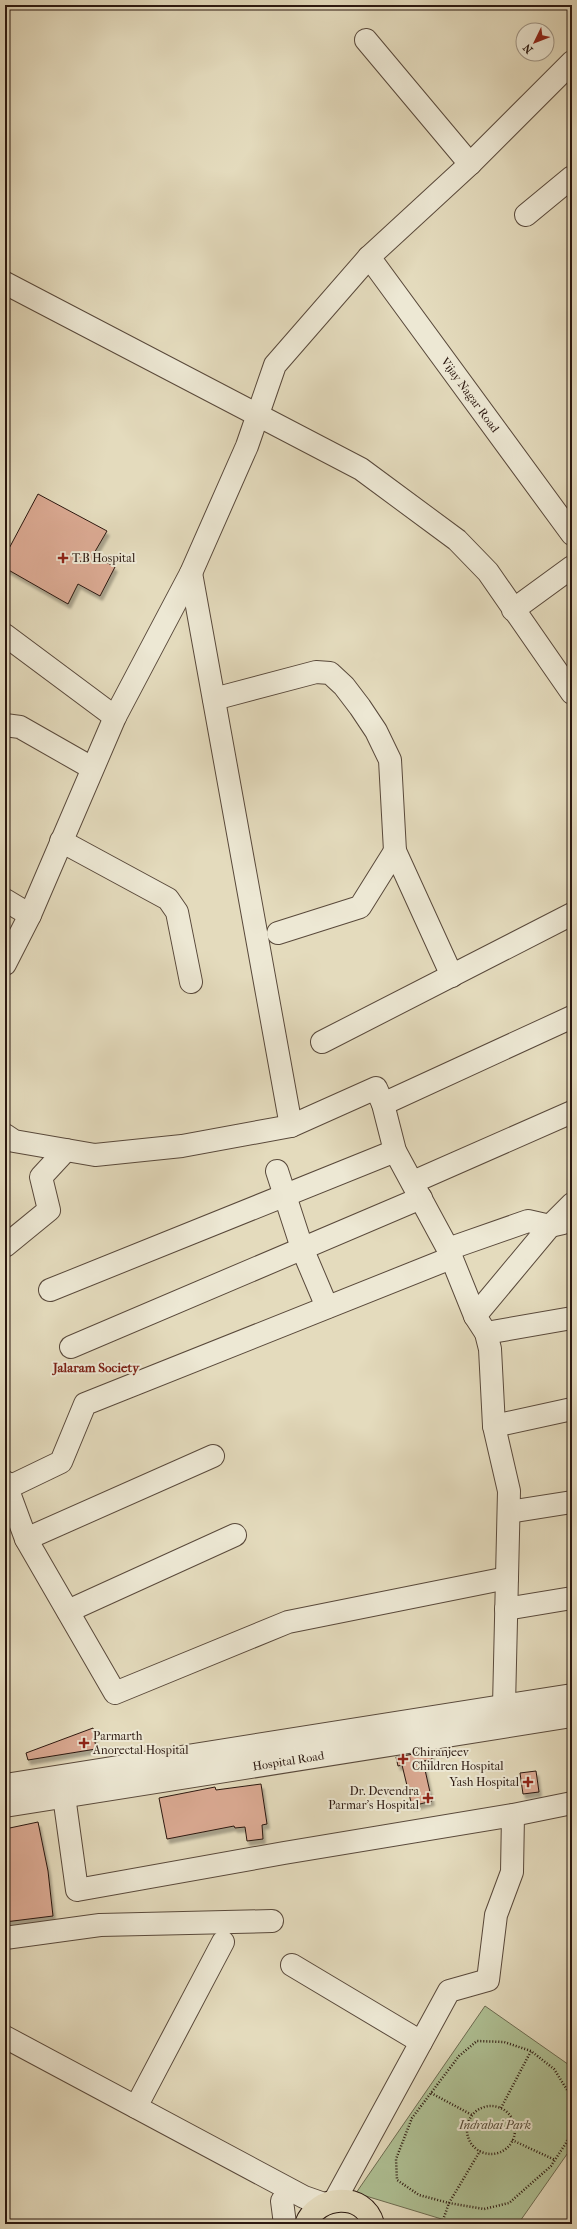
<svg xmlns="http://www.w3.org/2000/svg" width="577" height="2229" font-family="'IM FELL French Canon',serif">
<defs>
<filter id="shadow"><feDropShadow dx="2.5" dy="4.5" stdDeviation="1" flood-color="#0004"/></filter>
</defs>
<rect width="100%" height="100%" fill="#e4dbbd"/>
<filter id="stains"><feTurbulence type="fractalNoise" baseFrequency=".005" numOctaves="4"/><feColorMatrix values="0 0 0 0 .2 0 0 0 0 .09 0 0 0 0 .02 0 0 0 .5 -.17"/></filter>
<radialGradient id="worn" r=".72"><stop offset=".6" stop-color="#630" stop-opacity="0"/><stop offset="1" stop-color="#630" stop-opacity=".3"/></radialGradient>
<path fill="#afc195" stroke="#6d6c52" d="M485,2006l87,61v80l-54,77h-60l-102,-31z"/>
<path fill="#dbaa93" stroke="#2b1810" filter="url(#shadow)" d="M38,494l69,37 -14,24 22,12 -15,29 -22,-12 -10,20 -63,-36v-12z
M93,1728l3,21 -68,11 -2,-7z
M431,1751l1,9 -9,1 9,40 -20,5 -10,-41 -4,1 -2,-9z
M536,1771l3,21 -16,2 -3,-21z
M261,1784l6,40 -5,1 1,14 -16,2 -2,-14 -10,1 -1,-2 -67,13 -8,-41 56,-11 1,3z
M38,1822l10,49 5,45 -48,6v-93z"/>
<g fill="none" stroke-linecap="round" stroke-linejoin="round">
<g stroke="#59493b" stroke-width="24">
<g id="minor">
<path d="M366,40l104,124"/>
<path d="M526,215l46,-38"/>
<path id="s1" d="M369,257l203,277"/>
<path d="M5,283l356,186 96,71 31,32 84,121"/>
<path d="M191,573l100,553"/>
<path d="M513,610l59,-43"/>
<path d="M5,635l110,82"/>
<path d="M214,699l102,-27 14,1 14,13 16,21 16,24 14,29 5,91"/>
<path d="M5,725l15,2 72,41"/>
<path d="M61,841l107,58 9,13 14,70"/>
<path d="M5,900l25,15"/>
<path d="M278,933l82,-26 35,-56 57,125"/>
<path d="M5,964l25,-49 85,-198 76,-144 56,-127 28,-81 94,-108 101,-93 102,-102"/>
<path d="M322,1042l250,-128"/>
<path d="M383,1104l189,-87"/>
<path d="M5,1135l9,6 81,14 87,-9 109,-20 85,-38 7,16 12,47 53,98 27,67 11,17 4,16 4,77 15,65 -5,215"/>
<path d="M277,1171l25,77 25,59"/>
<path d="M413,1182l159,-70"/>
<path d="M5,1246l44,-36 -8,-33 25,-27"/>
<path d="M448,1249l80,-28 22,5 13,-3"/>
<path d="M50,1290l345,-139"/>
<path d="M475,1316l75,-90 22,-22"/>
<path d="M486,1333l86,-15"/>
<path d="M71,1347l350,-149"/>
<path d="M494,1426l78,-17"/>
<path d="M5,1482l21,57 89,154 173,-71 219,-44"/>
<path d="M7,1488l54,-26 24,-58 366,-146"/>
<path d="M509,1512l63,-10"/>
<path d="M26,1539l187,-83"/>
<path d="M506,1609l66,-11"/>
<path d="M68,1611l167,-76"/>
<path d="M5,1785l567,-90"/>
<path d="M64,1796l13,94 207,-37 229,-38"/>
<path id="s2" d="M5,1806l567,-90"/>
<path d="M5,1938l95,-13 172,-4"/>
<path d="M292,1965l129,77"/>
<path d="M5,2037l299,160 20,7"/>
<path d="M136,2107l87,-165"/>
<path d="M335,2200l114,-209 39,-11 8,-65 16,-43 1,-57 59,-12"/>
<path d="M282,2201l3,23"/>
</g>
</g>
<g stroke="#2b1810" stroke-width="24">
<path id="major" d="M306,2224c11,-29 58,-33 67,0"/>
</g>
<path stroke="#2b1810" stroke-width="2.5" stroke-dasharray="1 2" stroke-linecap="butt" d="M431,2093l41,22
M467 2130a24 24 0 1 1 48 0a24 24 0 1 1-48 0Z
M572,2107l-3,-14 -15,-24 -23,-18 -27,-9 -27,-1 -18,15 -47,62 -16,41 1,21 22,15 30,8 35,6 25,-6 42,-37 15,-23 6,-14
M501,2108l30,-57
M512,2140l43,20
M443,2220l6,-17 31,-52"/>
<use href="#minor" stroke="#ede8d4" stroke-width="22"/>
<use href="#major" stroke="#e4dbbd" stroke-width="22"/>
</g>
<g fill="#8f2418" stroke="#ede8d4" stroke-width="1.5">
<path d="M61 552h4v4h4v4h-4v4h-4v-4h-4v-4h4z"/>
<path d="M82 1737h4v4h4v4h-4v4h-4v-4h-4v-4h4z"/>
<path d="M401 1753h4v4h4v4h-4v4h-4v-4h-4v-4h4z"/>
<path d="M526 1776h4v4h4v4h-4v4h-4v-4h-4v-4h4z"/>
<path d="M426 1792h4v4h4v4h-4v4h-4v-4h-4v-4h4z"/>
</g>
<g text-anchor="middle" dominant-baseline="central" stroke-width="4" stroke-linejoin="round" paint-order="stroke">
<g font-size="12" fill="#2b1810" stroke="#ede8d4">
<text stroke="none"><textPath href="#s1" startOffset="171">Vijay Nagar Road</textPath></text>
<text stroke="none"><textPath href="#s2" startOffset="287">Hospital Road</textPath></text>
</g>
<g font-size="12" fill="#2b1810" stroke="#ede8d4" text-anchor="start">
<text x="72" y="558">T.B Hospital</text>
<text x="93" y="1736">Parmarth<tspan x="93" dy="14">Anorectal Hospital</tspan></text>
<text x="412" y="1752">Chiranjeev<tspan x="412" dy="14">Children Hospital</tspan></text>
<text x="519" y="1782" text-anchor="end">Yash Hospital</text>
<text x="419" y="1791" text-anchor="end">Dr. Devendra<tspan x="419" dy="14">Parmar's Hospital</tspan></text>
</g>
<g font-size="12" font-style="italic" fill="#534b38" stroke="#ede8d4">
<text x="495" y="2125">Indrabai Park</text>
</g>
<g font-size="13" font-weight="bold" fill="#7a1f14" stroke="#ede8d4">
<text x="96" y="1367">Jalaram Society</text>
</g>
</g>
<rect width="577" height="2229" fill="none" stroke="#e4dbbd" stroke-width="20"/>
<rect x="6" y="6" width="565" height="2217" fill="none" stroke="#2b1810" stroke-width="2"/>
<rect x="10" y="10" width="557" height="2209" fill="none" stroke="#2b1810"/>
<g transform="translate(535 42) rotate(227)"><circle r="19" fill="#ede8d4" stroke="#9f9586"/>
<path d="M0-3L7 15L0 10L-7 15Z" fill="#8f2418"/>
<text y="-6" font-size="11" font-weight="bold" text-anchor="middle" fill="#2b1810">N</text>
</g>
<rect width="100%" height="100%" filter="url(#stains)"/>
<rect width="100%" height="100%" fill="url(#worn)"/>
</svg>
